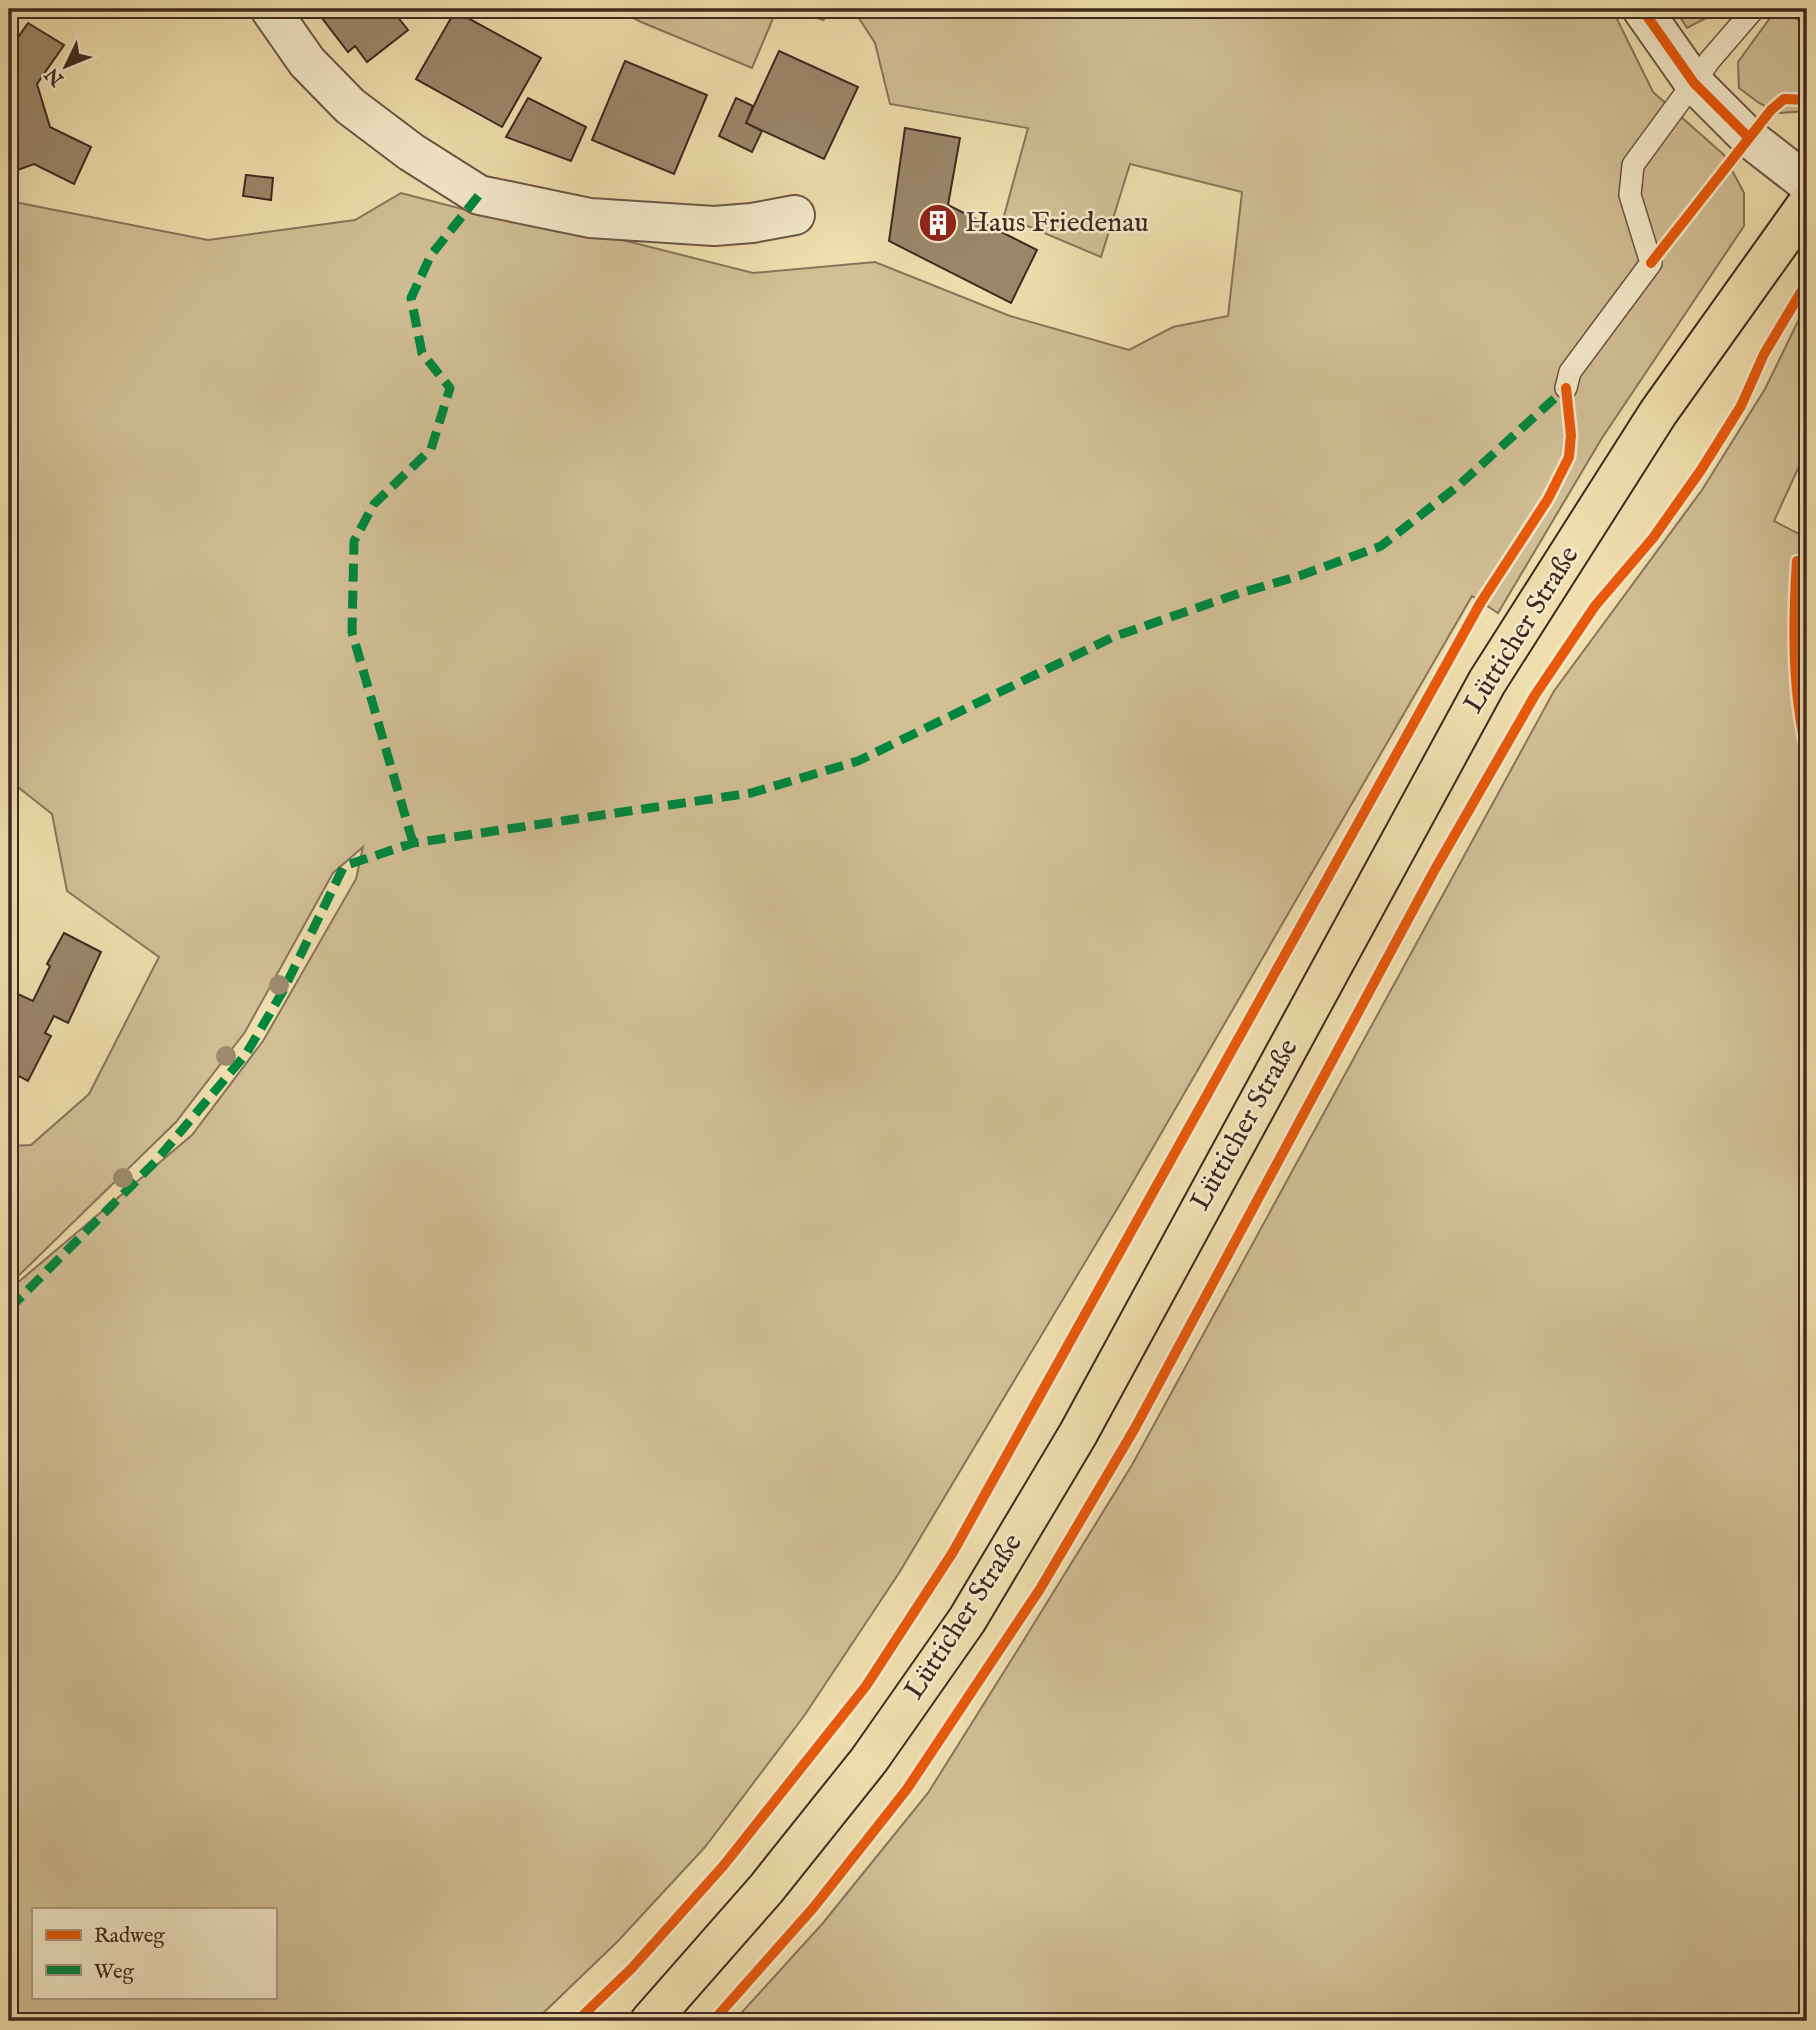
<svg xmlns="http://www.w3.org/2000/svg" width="1816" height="2030" font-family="'IM FELL English',serif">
<rect width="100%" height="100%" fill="#f0deae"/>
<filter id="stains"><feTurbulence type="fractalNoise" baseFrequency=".00286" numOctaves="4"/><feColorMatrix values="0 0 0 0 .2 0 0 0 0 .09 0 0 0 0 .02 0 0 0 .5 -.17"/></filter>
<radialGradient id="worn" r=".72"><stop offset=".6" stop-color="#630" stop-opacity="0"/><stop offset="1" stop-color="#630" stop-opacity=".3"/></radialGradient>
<path fill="#d2bf96" stroke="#89745b" stroke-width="2" fill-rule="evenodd" d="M617,9h160l-25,59 -111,-46z
M793,9h43l-13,11z
M853,9h759l41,83 71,63 20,38v33l-142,212 -104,175 -26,-17 -346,598 -227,379 -95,143 -99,131 -87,94 -83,80h-526v-731l183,-155 71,-94 93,-162 7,-32 -30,26 -88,159 -69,90 -167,163v-139l22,-1 58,-51 70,-137 -92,-66 -15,-77 -43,-34v-579l199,39 147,-20 46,-27 69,18 125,22 158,40 122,-11 135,54 119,34 44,-23 55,-11 14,-124 -112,-28 -29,93 -97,-41 24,-88 -138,-24 -15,-61zM33,1909h242v88h-242z
M1675,9h48l-36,19z
M1794,16l13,12v83l-28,2 -20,-10 -20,-15 -1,-26 32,-44z
M1807,303v146l-33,72 33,17v1483h-1073l89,-98 105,-130 94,-150 110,-178 422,-774 148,-201 63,-101z"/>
<path fill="#9c876a" stroke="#402920" stroke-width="2" d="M315,9h82l-4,2 15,19 -41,32 -12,-16 -7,6z
M455,11l86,47 -39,69 -86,-48z
M28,23l36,22 -27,39 13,43 41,20 -17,37 -40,-20 -25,9v-130l3,3z
M779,51l79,36 -34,72 -78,-36z
M625,61l82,34 -33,79 -82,-34z
M528,98l58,29 -15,34 -65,-24z
M736,98l17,8 -7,17 16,8 -10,21 -33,-16z
M905,128l55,10 -12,67 89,45 -26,53 -122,-62z
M246,175l27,3 -2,22 -28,-4z
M64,933l37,19 -33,71 -14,-7 -9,17 6,3 -23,45 -17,-9 -2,-7v-75l24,11 17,-35 -3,-2z"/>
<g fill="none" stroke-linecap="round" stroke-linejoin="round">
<g stroke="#6c5644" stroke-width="24">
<path id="service" d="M1566,388l4,-16 81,-109 -21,-68 3,-30 77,-105 44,-51"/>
</g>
<g stroke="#6c5644" stroke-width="42">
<path id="minor" d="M270,9l37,53 43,44 61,46 68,43 111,23 124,8 38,-3 43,-8
M1642,9l52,74 55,55 58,45"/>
</g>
<g stroke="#402920" stroke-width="42">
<path id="primary" d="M650,2021l116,-132 103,-129 98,-140 111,-186 409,-752 171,-269 149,-209"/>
</g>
<use href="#service" stroke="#f5eaca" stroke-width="21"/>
<use href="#minor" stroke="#f5eaca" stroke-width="38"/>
<use href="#primary" stroke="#f0deae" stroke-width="38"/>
<path stroke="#00873e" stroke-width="9" stroke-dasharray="18 9" stroke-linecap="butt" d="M413,843l-61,-211 2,-91 20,-37 57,-55 19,-61 -28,-35 -11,-55 20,-43 48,-60
M9,1309l146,-147 91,-108 37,-63 61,-125 69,-23 338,-50 107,-32 255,-124 127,-44 59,-17 82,-30 77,-60 108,-98"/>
<g stroke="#f5eaca" stroke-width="15">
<path id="cycleway" d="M1642,9l52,74 55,55
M1651,263l120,-153 13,-11 23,1
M1797,561c-4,62 -5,130 10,191
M577,2021l55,-53 92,-103 142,-179 87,-134 528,-950 67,-103 21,-42 2,-22 -5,-47
M713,2021l101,-114 93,-118 133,-200 95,-161 299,-557 101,-176 60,-89 58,-68 48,-68 40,-64 23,-52 43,-72"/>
</g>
<use href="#cycleway" stroke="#e8590c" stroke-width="10"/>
</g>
<g fill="#9f8b6d">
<circle cx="279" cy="985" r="10"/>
<circle cx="226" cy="1056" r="10"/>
<circle cx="123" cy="1178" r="10"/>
</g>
<defs>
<g id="building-disc" transform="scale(2.0125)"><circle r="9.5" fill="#8f2418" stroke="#f5eaca"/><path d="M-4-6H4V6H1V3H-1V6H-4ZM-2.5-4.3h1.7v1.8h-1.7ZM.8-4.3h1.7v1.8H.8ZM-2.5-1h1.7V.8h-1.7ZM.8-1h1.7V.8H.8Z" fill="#fff"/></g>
</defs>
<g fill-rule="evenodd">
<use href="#building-disc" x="938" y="223"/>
</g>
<g text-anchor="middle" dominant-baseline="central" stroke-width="5" stroke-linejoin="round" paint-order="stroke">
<g font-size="28" fill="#402920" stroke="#f5eaca" text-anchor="start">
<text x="965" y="223">Haus Friedenau</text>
</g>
<g font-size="28" fill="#402920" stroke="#f5eaca">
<text transform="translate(1522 630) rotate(-58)">Lütticher Straße</text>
<text transform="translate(1245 1125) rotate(-61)">Lütticher Straße</text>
<text transform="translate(964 1617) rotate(-57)">Lütticher Straße</text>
</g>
</g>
<rect width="1816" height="2030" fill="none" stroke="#f0deae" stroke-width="35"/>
<rect x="10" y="10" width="1795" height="2009" fill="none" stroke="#402920" stroke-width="3.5"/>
<rect x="18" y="18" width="1781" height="1995" fill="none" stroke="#402920" stroke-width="2"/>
<rect x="32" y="1908" width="245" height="91" fill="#f5eaca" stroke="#ad9d86" stroke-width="2"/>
<rect x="46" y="1930" width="35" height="10" fill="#e8590c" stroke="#ad9d86" stroke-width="2"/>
<text x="94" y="1942" font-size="21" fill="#402920">Radweg</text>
<rect x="46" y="1965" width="35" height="10" fill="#00873e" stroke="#ad9d86" stroke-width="2"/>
<text x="94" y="1978" font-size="21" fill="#402920">Weg</text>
<g transform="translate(66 66) rotate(227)" stroke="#f5eaca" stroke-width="5" paint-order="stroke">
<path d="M0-5L12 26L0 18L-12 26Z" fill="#402920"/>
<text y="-10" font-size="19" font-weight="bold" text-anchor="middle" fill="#402920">N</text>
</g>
<rect width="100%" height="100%" filter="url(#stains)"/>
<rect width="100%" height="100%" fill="url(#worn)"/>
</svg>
